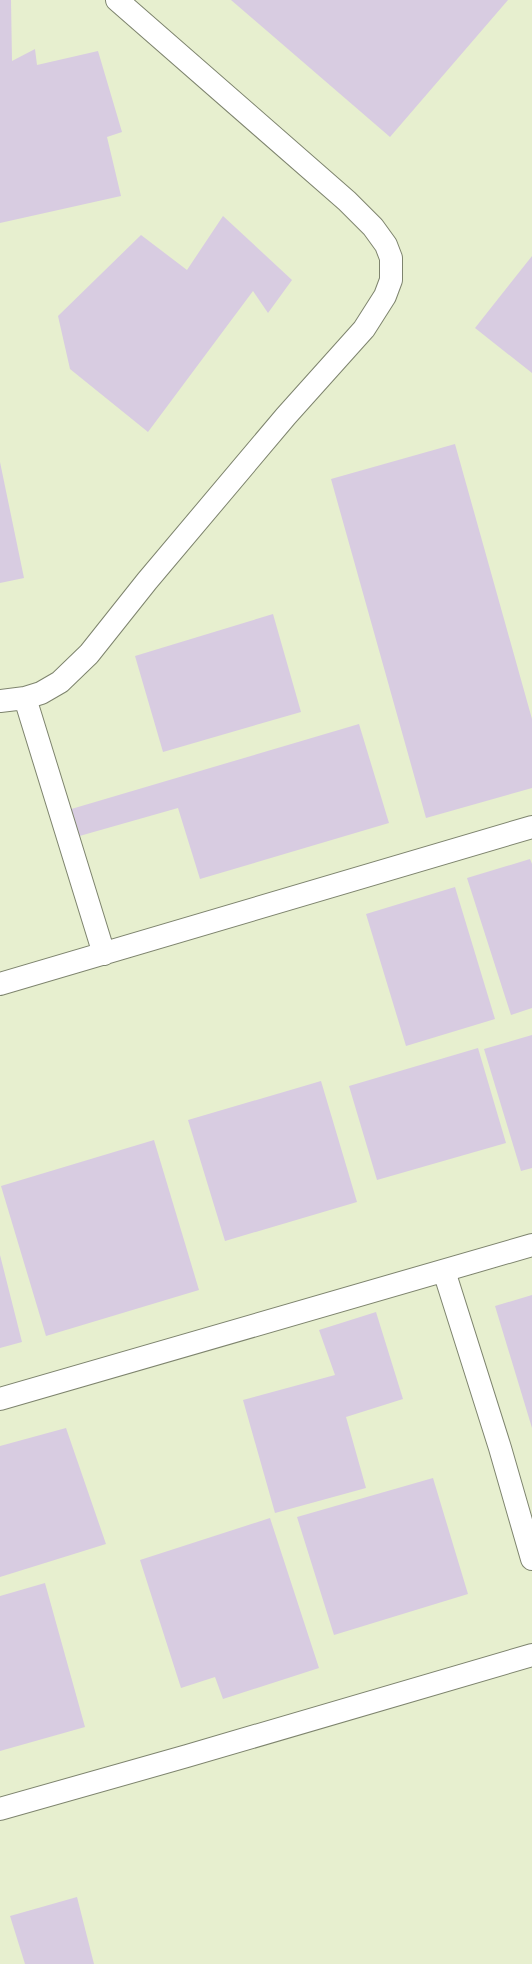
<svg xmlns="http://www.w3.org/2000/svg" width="532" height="1964" font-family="'Alegreya Sans',sans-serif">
<rect width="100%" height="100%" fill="#f1f7df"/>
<path fill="#e7efcf" d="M0,0h532v1964h-532z"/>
<path fill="#d8cce1" d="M0,0h11l1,61 23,-12 2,16 61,-14 24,81 -15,5 14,59 -121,27z
M231,0h277l-118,137z
M223,216l69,64 -24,33 -15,-22 -105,141 -78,-63 -12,-53 83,-81 46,35z
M532,256v117l-57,-45z
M455,444l77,275v69l-106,30 -95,-339z
M0,462l24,116 -24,5z
M273,614l28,98 -138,40 -28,-96z
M359,724l30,99 -189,56 -22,-71 -102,29 -8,-27z
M530,859l2,5v144l-21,7 -44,-137z
M455,887l40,132 -89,27 -40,-132z
M532,1035v133l-11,3 -37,-122z
M478,1048l28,95 -129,37 -28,-94z
M321,1081l36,121 -132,39 -37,-121z
M154,1140l45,150 -153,46 -45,-150z
M0,1255l22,87 -22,6z
M532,1295v133l-37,-122z
M376,1312l27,87 -57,18 20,71 -91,25 -32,-113 92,-25 -16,-45z
M66,1428l40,116 -106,33v-131z
M433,1478l35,116 -134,41 -37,-118z
M270,1518l49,150 -96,31 -8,-22 -34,11 -41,-128z
M45,1583l40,144 -85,24v-155z
M77,1897l17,67h-69l-15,-48z"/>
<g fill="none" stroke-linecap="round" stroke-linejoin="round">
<g stroke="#7e846e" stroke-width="24">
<path id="minor" d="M25,698l79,256
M0,701l25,-3 16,-5 19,-11 29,-28 58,-73 139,-165 78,-87 21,-33 6,-16v-22l-5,-13 -13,-18 -26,-26 -230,-201
M0,984l532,-157
M444,1271l56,177 32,111
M0,1399l532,-154
M0,1809l187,-53 345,-101"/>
</g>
<use href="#minor" stroke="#fff" stroke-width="22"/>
</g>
</svg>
